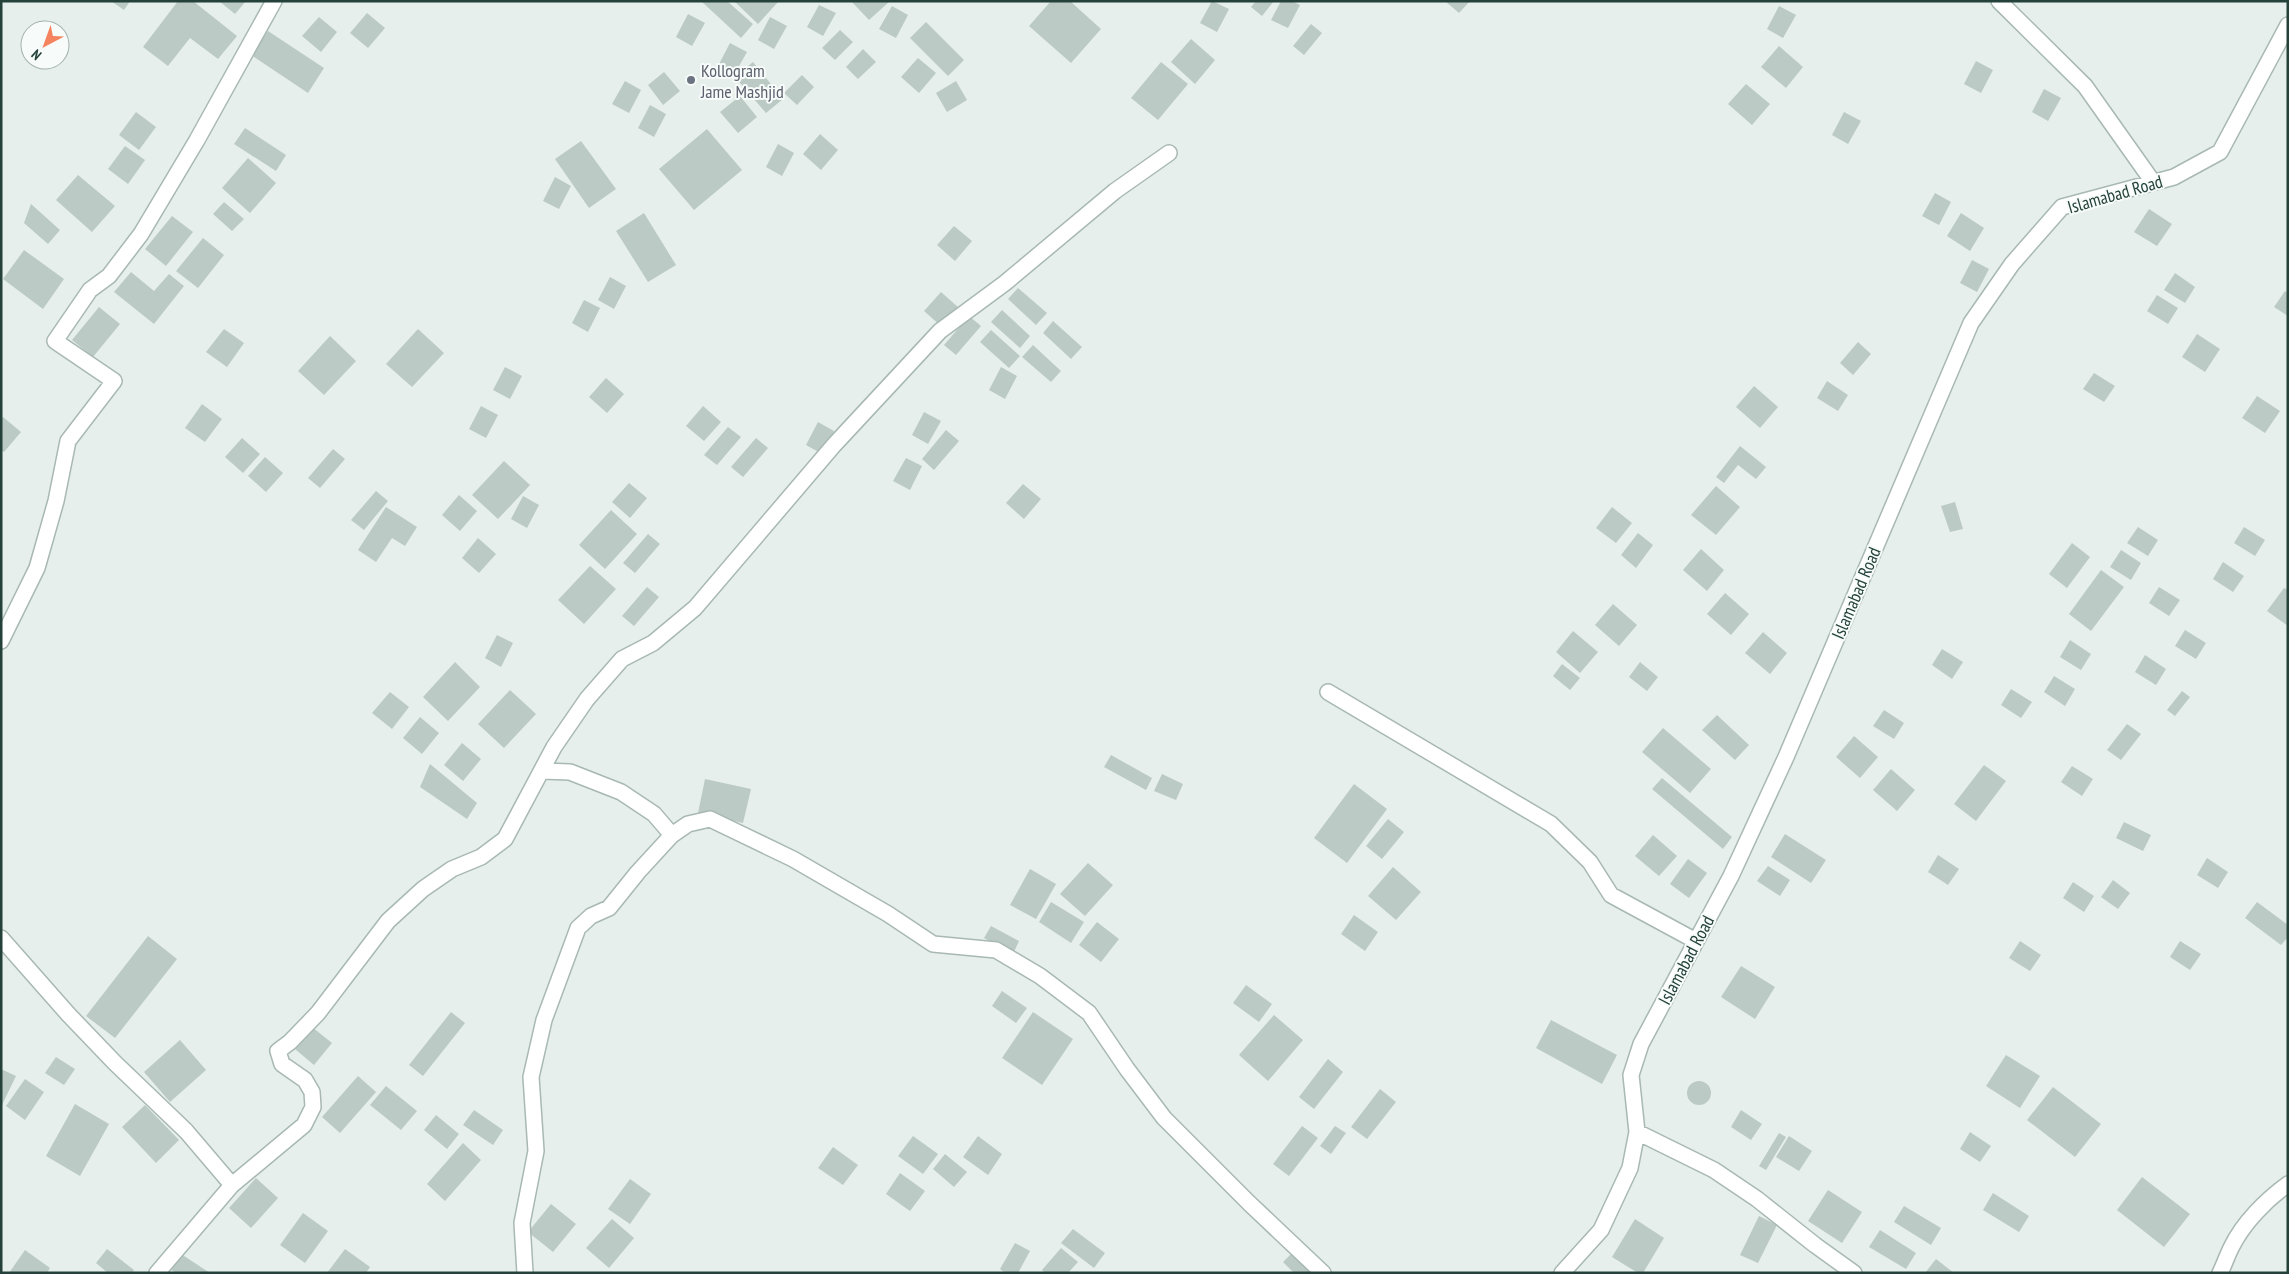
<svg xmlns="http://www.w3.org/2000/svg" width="2289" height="1274" font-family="'PT Sans Narrow',sans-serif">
<rect width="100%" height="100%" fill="#e6efeb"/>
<path fill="#bbcac4" d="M111,1h19l-6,9z
M178,1h15l44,35 -19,23 -28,-21 -22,28 -25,-19z
M219,1h27l-11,13z
M701,1h26l26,23 -12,14z
M734,1h45l-21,23z
M851,1h39l-21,19z
M1051,1h19l31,28 -30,34 -42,-37z
M1212,1l17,8 -12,23 -17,-9z
M1256,1h18l-12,15 -11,-9z
M1281,1h11l8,4 -12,23 -17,-8z
M1445,1h25l-11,12z
M819,5l17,8 -13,23 -16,-9z
M892,6l16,9 -12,23 -17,-9z
M1779,6l17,9 -13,23 -16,-9z
M367,13l18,15 -17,20 -18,-15z
M688,14l17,9 -13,23 -16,-9z
M319,17l18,15 -16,20 -19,-16z
M770,17l17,9 -13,23 -16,-9z
M926,22l38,38 -16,16 -38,-38z
M1311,24l11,9 -18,22 -11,-9z
M840,30l13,12 -18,18 -13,-12z
M268,31l56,37 -16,25 -57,-38z
M1191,39l24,21 -20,24 -24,-22z
M730,43l17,9 -13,23 -16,-9z
M1779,46l24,21 -17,21 -25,-21z
M863,49l13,13 -18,17 -12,-12z
M918,58l18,15 -17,20 -18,-16z
M1976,61l17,9 -12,23 -17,-9z
M753,62l30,37 -17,14 -31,-36z
M1161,62l27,22 -30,36 -27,-22z
M664,72l16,19 -17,14 -15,-20z
M802,75l12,12 -17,18 -13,-12z
M625,81l16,9 -12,23 -17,-9z
M956,81l11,19 -20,12 -11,-19z
M1746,84l24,20 -18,21 -24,-21z
M2044,89l17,9 -13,23 -16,-9z
M740,96l17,21 -19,16 -18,-21z
M650,105l16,9 -12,23 -16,-9z
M136,112l20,15 -17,23 -20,-15z
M1844,112l17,9 -13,23 -16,-9z
M245,128l41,27 -10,16 -42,-27z
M707,129l35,41 -48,40 -35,-41z
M820,134l18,16 -17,20 -18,-16z
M581,141l35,48 -27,19 -34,-49z
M778,144l16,9 -12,23 -16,-9z
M125,146l20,14 -17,24 -20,-15z
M248,158l28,25 -26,30 -28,-25z
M78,175l37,31 -23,26 -36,-32z
M555,177l16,9 -12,23 -16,-8z
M1935,193l16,9 -12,23 -17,-9z
M224,202l20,17 -12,12 -19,-17z
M31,204l29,26 -12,14 -24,-21z
M2149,209l23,15 -15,22 -23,-14z
M644,213l32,52 -28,17 -32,-51z
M1961,213l23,15 -14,23 -23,-15z
M172,216l21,16 -27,34 -21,-17z
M954,226l18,15 -17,20 -18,-16z
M203,238l21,17 -26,33 -22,-17z
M24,250l40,29 -21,30 -40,-30z
M1972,260l17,9 -12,23 -17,-9z
M131,272l23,19 15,-17 15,12 -30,38 -40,-32z
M2175,273l20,14 -10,16 -21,-13z
M610,277l16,9 -12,23 -16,-9z
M1018,288l29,25 -11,12 -28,-26z
M2285,291l3,2v23l-14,-9z
M941,292l18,16 -17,19 -18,-16z
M2157,295l21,13 -10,16 -21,-13z
M584,300l16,8 -12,24 -16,-9z
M99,307l21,17 -27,33 -21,-17z
M1002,310l28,26 -10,12 -29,-26z
M969,316l12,10 -25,29 -12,-10z
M1053,321l29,26 -11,12 -28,-26z
M224,329l20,14 -17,24 -21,-15z
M418,329l26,24 -32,34 -26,-23z
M991,330l29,26 -11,12 -29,-26z
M2197,334l23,15 -15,23 -23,-15z
M330,336l26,25 -32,34 -26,-24z
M1858,342l13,12 -18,21 -13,-12z
M1033,345l28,26 -10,11 -29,-25z
M505,367l17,9 -12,23 -17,-9z
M1001,367l16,9 -12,23 -16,-9z
M2094,373l21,13 -11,16 -21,-13z
M606,378l18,16 -17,19 -18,-16z
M1827,381l21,14 -10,16 -21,-13z
M1754,386l24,21 -18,21 -24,-21z
M2257,396l23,15 -15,22 -23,-15z
M202,404l20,15 -17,23 -20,-14z
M481,406l17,9 -12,23 -17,-9z
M703,406l18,16 -17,19 -18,-15z
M924,412l17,9 -13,23 -16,-9z
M3,417l18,15 -17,20 -3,-2v-31z
M818,422l16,9 -12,23 -16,-9z
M728,427l13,10 -24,28 -13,-10z
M946,430l13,11 -25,29 -12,-11z
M242,438l18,16 -17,19 -18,-16z
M756,438l12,10 -25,29 -12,-10z
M1740,446l26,21 -10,12 -18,-14 -14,18 -8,-6z
M333,449l12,10 -25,29 -12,-10z
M265,457l18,16 -17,19 -18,-16z
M906,458l16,8 -12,24 -17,-9z
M504,461l26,24 -32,34 -26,-24z
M629,483l18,15 -17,20 -18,-16z
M1023,484l18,15 -17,20 -18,-16z
M1716,486l24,21 -24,28 -25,-20z
M376,491l12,10 -24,29 -13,-10z
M459,495l18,16 -17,20 -18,-16z
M523,496l16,9 -12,23 -16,-9z
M1955,502l8,27 -13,3 -9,-26z
M386,507l31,20 -12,19 -13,-8 -16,24 -18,-12z
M1612,507l20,16 -16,20 -20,-15z
M611,510l26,24 -32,35 -26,-24z
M2138,527l20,13 -10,16 -21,-13z
M2244,527l21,13 -10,16 -21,-13z
M1638,533l15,12 -17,23 -15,-13z
M648,534l12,10 -25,29 -12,-10z
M478,538l18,16 -17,19 -17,-15z
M2072,543l18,14 -23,31 -18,-14z
M1701,549l23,21 -17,21 -24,-21z
M2121,550l20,13 -10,17 -21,-13z
M2223,562l21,14 -11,16 -20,-13z
M590,566l26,23 -32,35 -26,-24z
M2101,570l23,17 -33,44 -22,-17z
M647,587l12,10 -25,29 -12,-10z
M2159,587l21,13 -11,16 -20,-13z
M2284,588l4,2v36l-21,-15z
M1725,593l24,21 -18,21 -24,-21z
M1613,604l24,21 -18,21 -24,-21z
M2185,630l21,13 -10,16 -21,-13z
M1573,631l25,21 -18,21 -24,-21z
M1763,632l24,21 -17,21 -25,-21z
M497,635l16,8 -12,24 -16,-9z
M2070,640l21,14 -10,16 -21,-13z
M1942,649l21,13 -11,17 -20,-14z
M2145,655l21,14 -10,16 -21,-13z
M455,662l25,25 -32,34 -25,-24z
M1640,662l18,15 -11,14 -18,-14z
M1562,664l18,14 -10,12 -17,-14z
M2054,676l21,13 -10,17 -21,-14z
M2011,689l21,13 -11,16 -20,-13z
M510,690l26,24 -32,34 -26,-24z
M2182,691l8,6 -15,19 -8,-6z
M390,692l19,15 -17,22 -20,-16z
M1884,710l20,13 -10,16 -21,-13z
M1717,715l32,30 -14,15 -33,-30z
M420,717l19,16 -17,21 -19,-16z
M2127,724l14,10 -20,26 -14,-10z
M1663,728l48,41 -21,24 -48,-41z
M1854,736l24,21 -18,21 -24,-21z
M462,743l19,16 -18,22 -19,-16z
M1111,755l41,23 -6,12 -42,-23z
M430,764l47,39 -10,16 -47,-32z
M1984,765l22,16 -30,40 -22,-17z
M2072,766l21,13 -11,17 -21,-14z
M1891,769l24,21 -18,21 -24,-21z
M1162,774l21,10 -7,16 -22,-9z
M1662,778l70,59 -9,12 -71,-60z
M705,779l46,10 -8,34 -45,-10z
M1354,784l33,25 -40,54 -33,-25z
M1388,819l16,13 -22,27 -16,-13z
M2124,822l27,13 -8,16 -27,-13z
M1785,834l41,26 -15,23 -40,-26z
M1653,835l24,21 -18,20 -24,-20z
M1938,855l21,14 -11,16 -20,-13z
M2207,858l21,14 -10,16 -21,-13z
M1688,859l19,14 -18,25 -19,-14z
M1088,863l25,22 -28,31 -25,-22z
M1768,866l22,14 -10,16 -23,-15z
M1393,867l28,25 -25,28 -28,-24z
M1030,869l26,15 -20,35 -26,-14z
M2113,880l17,13 -12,16 -17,-12z
M2073,882l21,14 -10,16 -21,-14z
M1051,902l33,20 -13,21 -32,-21z
M2257,902l31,23v12l-7,8 -36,-27z
M1354,915l24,17 -13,19 -24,-17z
M1097,922l22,17 -18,23 -22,-17z
M991,926l28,15 -6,13 -29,-16z
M148,936l29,23 -62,79 -29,-22z
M2020,941l21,14 -11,16 -21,-13z
M2180,941l21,13 -11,16 -20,-13z
M1741,966l34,21 -20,32 -34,-22z
M1246,985l26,19 -13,18 -26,-19z
M1002,991l25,17 -11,15 -24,-17z
M451,1012l14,11 -42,53 -14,-11z
M1033,1012l40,27 -31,46 -40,-27z
M1274,1015l29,25 -35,41 -29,-26z
M1551,1020l66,35 -15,29 -66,-36z
M312,1027l20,16 -18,22 -19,-16z
M180,1040l26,30 -36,32 -26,-30z
M2006,1055l34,21 -20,32 -34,-22z
M56,1057l19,12 -11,16 -19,-12z
M1328,1059l15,13 -29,37 -15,-12z
M1,1069l15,7 -15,31z
M358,1076l18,16 -36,41 -18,-16z
M25,1079l19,13 -19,28 -19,-14z
M1687 1093a12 12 0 1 1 24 0a12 12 0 1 1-24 0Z
M386,1086l31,25 -16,19 -31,-25z
M2053,1087l48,37 -26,33 -48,-37z
M1380,1089l16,13 -29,37 -16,-12z
M75,1104l34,20 -29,52 -34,-20z
M145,1105l34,35 -23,23 -34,-36z
M474,1110l29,20 -10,15 -30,-20z
M1741,1110l21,14 -11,16 -20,-13z
M436,1115l23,19 -12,15 -23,-19z
M1302,1126l16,12 -29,38 -16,-12z
M1335,1126l11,7 -15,21 -11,-8z
M1970,1132l21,14 -11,16 -20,-13z
M1779,1133l7,4 -20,33 -7,-4z
M913,1136l25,18 -15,20 -25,-18z
M978,1136l24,18 -14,21 -25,-18z
M1789,1136l23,15 -13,20 -23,-14z
M463,1143l18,17 -36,41 -18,-17z
M833,1147l25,18 -15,20 -25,-17z
M945,1154l22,18 -13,15 -21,-18z
M900,1173l25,18 -15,20 -24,-17z
M2142,1177l48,37 -26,33 -47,-37z
M256,1178l22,20 -27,30 -22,-20z
M630,1179l21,15 -21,30 -22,-15z
M1828,1190l34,22 -20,31 -34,-22z
M1993,1193l36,23 -10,16 -36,-22z
M551,1204l25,20 -23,28 -25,-20z
M1904,1206l37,22 -10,17 -37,-23z
M303,1213l25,18 -23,32 -25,-18z
M1759,1216l18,9 -19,38 -18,-8z
M612,1219l22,19 -25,30 -23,-20z
M1635,1219l29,19 -21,35h-5l-26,-16z
M1073,1229l32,24 -11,15 -33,-25z
M1880,1230l36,23 -10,16 -37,-22z
M1015,1243l15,8 -12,22h-13l-5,-4z
M1061,1248l17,14 -10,11h-23l-3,-3z
M107,1249l27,21 -2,3h-24l-12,-10z
M345,1249l25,18 -4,6h-39z
M25,1250l25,18 -3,5h-38z
M1294,1251l22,22h-22l-11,-11z
M181,1254l29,19h-34l-6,-4z
M1936,1259l18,14h-29z"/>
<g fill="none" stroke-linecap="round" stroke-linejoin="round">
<g stroke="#a8b8b2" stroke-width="18">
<path id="minor" d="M1999,1l86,85 68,96
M1,641l36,-73 19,-67 12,-60 46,-60 -59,-40 35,-51 19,-14 32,-42 56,-94 77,-139
M1328,692l223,132 39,38 21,33 85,46
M542,771l28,1 51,20 33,22 18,21
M1,938l67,76 47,49 71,68 46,54
M1637,1132l77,38 43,29 58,46 39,28
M157,1273l75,-88 72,-60 9,-18 -1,-15 -7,-12 -23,-16 -4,-13 12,-9 28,-29 70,-92 35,-32 29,-20 29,-12 24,-18 49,-92 33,-48 35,-40 31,-16 42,-35 139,-163 106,-114 65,-48 110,-92 54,-38
M525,1273l-3,-50 14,-72 -5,-74 13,-57 34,-92 13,-12 18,-8 29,-36 34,-37 16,-11 22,-5 83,40 95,55 45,30 63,6 44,26 49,37 38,56 37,49 85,85 74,70
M1562,1273l39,-43 29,-62 7,-36 -6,-57 10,-31 90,-168 55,-119 185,-434 41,-59 50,-57 112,-30 46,-25 68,-127
M2220,1273c4,-8 7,-17 11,-25 12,-25 35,-48 57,-64"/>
</g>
<use href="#minor" stroke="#fff" stroke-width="15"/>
</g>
<circle fill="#6b7280" stroke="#f7fbf9" stroke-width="2" cx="691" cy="80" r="5"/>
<g text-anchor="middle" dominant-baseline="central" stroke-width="4" stroke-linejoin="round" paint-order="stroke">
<g font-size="18" fill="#5b616d" stroke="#f7fbf9" text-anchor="start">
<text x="701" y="70">Kollogram<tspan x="701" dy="21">Jame Mashjid</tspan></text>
</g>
<g font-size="18" fill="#24423a" stroke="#f7fbf9">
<text transform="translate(2115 194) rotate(-16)">Islamabad Road</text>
<text transform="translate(1856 593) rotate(-67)">Islamabad Road</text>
<text transform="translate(1686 960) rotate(-62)">Islamabad Road</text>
</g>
</g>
<rect width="2289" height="1274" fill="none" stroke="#24423a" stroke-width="5"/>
<g transform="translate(45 45) rotate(221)"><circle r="24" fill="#f7fbf9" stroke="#a3b1ad"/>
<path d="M0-4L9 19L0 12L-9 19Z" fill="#f4845f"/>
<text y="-8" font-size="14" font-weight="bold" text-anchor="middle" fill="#24423a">N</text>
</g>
</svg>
